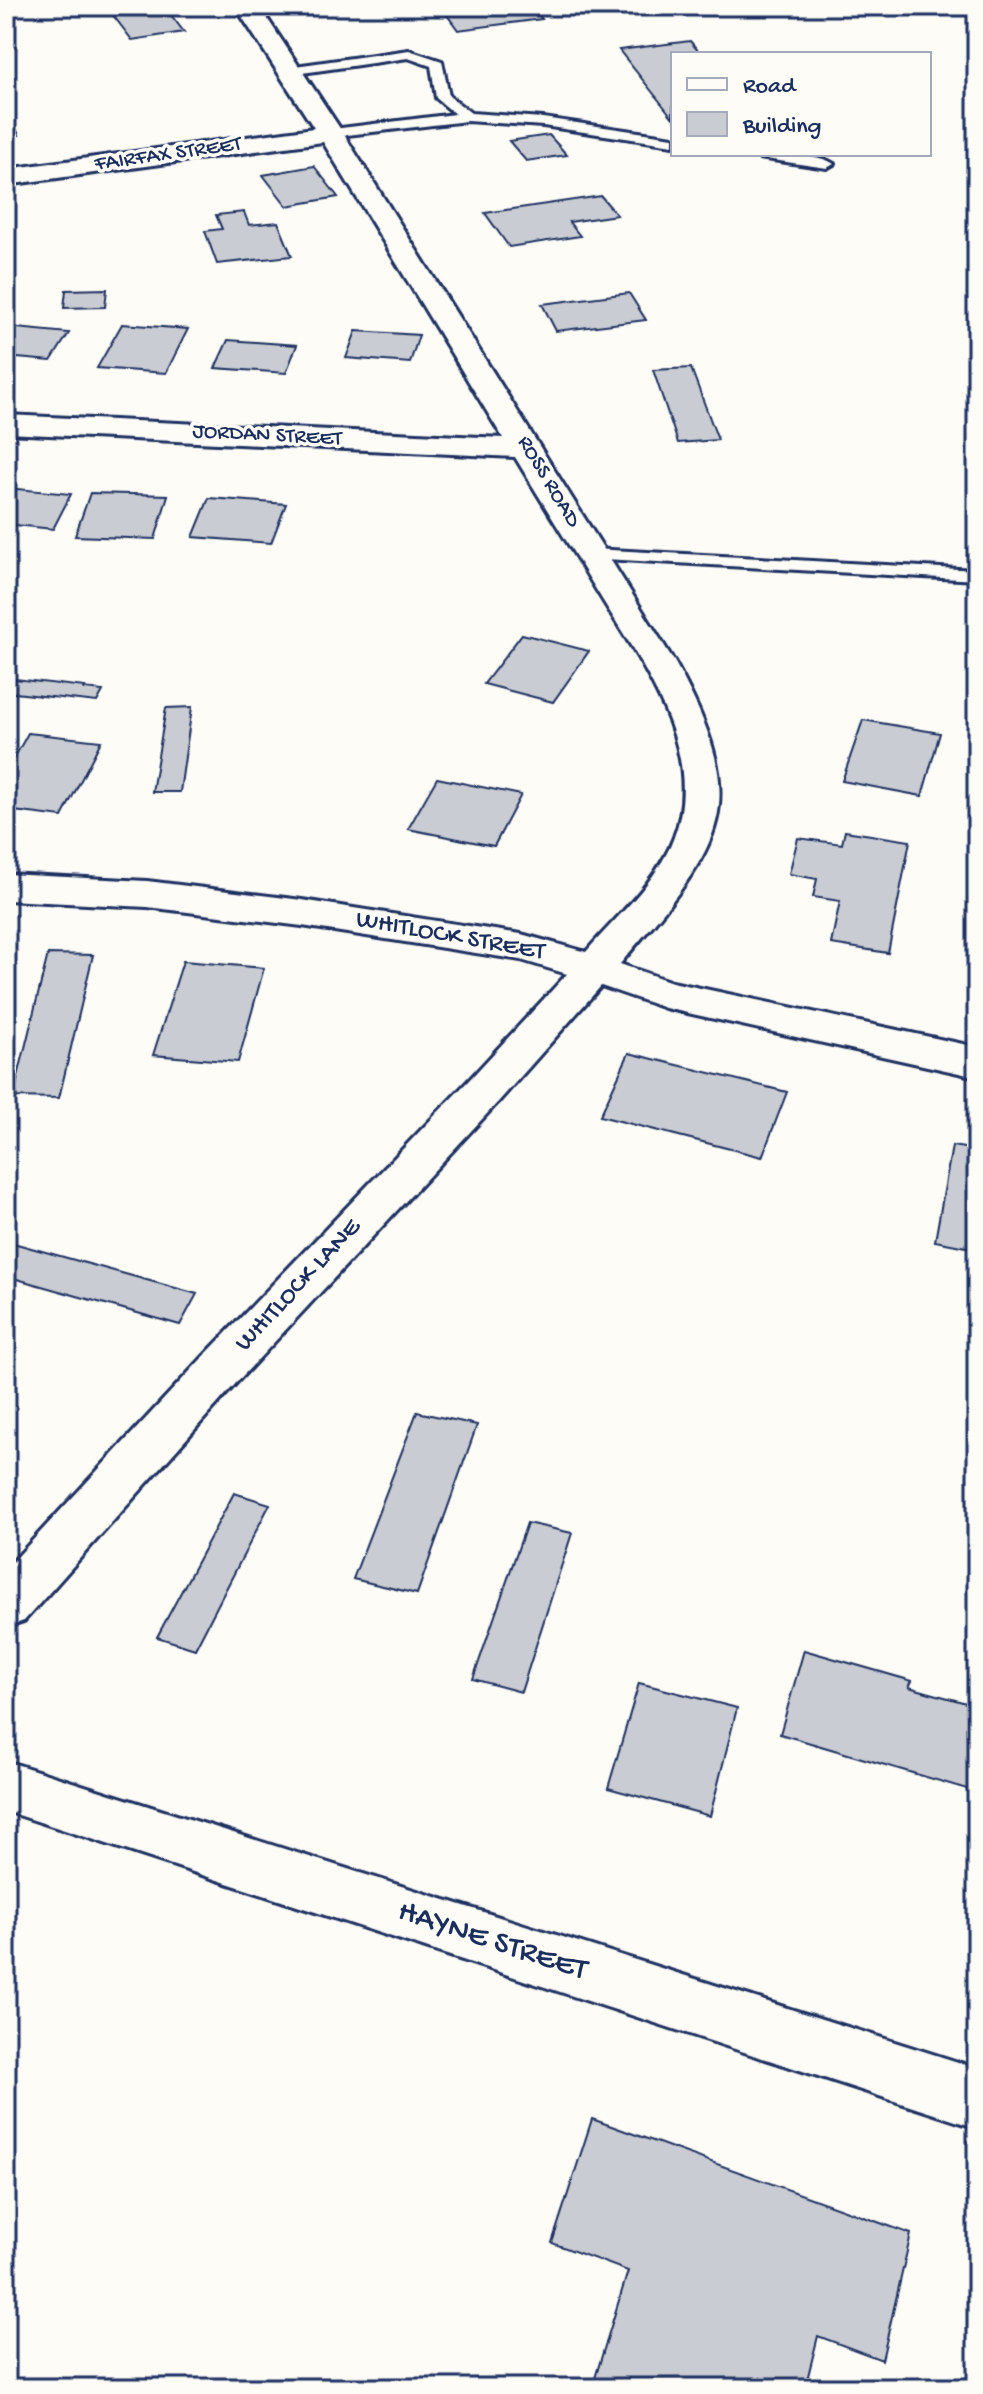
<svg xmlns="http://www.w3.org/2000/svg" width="983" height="2394" font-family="'Gochi Hand',sans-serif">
<rect width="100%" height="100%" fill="#fdfcf7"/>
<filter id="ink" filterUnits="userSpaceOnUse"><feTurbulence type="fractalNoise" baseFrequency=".0125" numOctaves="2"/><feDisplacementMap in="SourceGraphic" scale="16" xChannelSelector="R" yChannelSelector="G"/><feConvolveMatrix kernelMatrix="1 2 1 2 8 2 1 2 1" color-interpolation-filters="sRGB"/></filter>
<g filter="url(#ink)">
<path fill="#c9ccd3" stroke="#1b2f5e" stroke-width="2" d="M106,6h58l20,26 -52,8z
M461,6h70l11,13 -84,11 -16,-22z
M690,41l11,13h-28v64l-54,-68z
M6,114h3l10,21 -13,2z
M549,135l18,20 -41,6 -17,-20z
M314,166l24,31 -51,9 -24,-31z
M601,196l16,19 -48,7 11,14 -71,11 -24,-34z
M244,212l5,13 29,-3 14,34 -75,8 -12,-33 17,-2 -6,-14z
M107,289l-2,18 -41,1 2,-18z
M629,293l17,27 -90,11 -14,-27z
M122,324l66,5 -22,44 -69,-5z
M6,327l63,6 -18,28 -45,-4z
M356,331l63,4 -9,28 -64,-5z
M228,340l69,5 -11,28 -71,-5z
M691,368l27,72 -40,3 -25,-73z
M6,488l65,6 -18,35 -47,-5z
M90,493l78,2 -13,44 -80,-3z
M209,498l77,6 -15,39 -78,-6z
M522,634l67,17 -36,51 -69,-18z
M6,678l79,9 -1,2 19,2 -6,11 -91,-10z
M192,707l-12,85h-28l14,-84z
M863,720l77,13 -18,63 -80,-15z
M28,733l73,8 -39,76 -56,-7v-37z
M437,778l84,17 -27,51 -86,-17z
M845,831l65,10 -22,112 -57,-9 9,-43 -27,-4 4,-18 -28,-5 9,-36 44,6z
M48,954l45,1 -34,143 -46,-1z
M183,961l81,7 -26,94 -85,-7z
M629,1053l158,39 -25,65 -162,-41z
M952,1146l25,4v99l-42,-8z
M6,1241l191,53 -17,31 -174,-49z
M417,1412l60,13 -60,169 -64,-15z
M234,1493l36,11 -75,145 -38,-12z
M527,1523l45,10 -51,159 -48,-13z
M804,1650l108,31 -3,6 68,19v86l-197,-58z
M639,1683l98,25 -27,108 -102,-28z
M592,2119l319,115 -29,126 -64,-24 -13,52h-213l36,-117 -76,-28z"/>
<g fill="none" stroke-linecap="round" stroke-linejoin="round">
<g stroke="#1b2f5e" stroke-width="6">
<path id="service" d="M409,50l33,11 7,35 22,17 72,5 130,19v8l-130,-19 -76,-5 -137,16 -5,-1v-6l130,-16 -19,-16 -5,-32 -23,-8 -120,17 -7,-4 7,-4z
M752,154c21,0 66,-2 82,10l-7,4 -68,-10z
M592,549l385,21v10l-391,-22 -3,-4 3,-4z"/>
</g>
<g stroke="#1b2f5e" stroke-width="6">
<path id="minor" d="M235,6h24l84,127 331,528c82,148 47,184 -54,303l52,18 305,65v30l-312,-69 -64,-22 -102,115 -262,281 -213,239 -18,6v-58l198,-213 265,-276 98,-106 -46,-14 -219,-34 -155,-19 -141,-7v-26l141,7 155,19 219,34 65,18c31,-36 72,-71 88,-115 33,-87 -34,-175 -77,-246 -27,-45 -55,-89 -82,-134l-509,-24v-18l497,23 -180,-296 -317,43v-16l308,-41z"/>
</g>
<g stroke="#1b2f5e" stroke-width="6">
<path id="tertiary" d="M6,1761l971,307v60l-971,-317z"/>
</g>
<use href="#service" fill="#fdfcf7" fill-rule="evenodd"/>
<use href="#minor" fill="#fdfcf7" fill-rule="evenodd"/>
<use href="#tertiary" fill="#fdfcf7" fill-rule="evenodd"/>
</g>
</g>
<g text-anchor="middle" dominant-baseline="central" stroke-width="7" stroke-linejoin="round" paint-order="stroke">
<g font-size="22" fill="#1b2f5e" stroke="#fdfcf7">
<text transform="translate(168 155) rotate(-8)">FAIRFAX STREET</text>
<text transform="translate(267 436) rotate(3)">JORDAN STREET</text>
<text transform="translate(548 482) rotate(59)">ROSS ROAD</text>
</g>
<g font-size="26" fill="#1b2f5e" stroke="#fdfcf7">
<text transform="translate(450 937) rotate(10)">WHITLOCK STREET</text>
<text transform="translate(299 1286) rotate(-47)">WHITLOCK LANE</text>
</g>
<g font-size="32" fill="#1b2f5e" stroke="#fdfcf7">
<text transform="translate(492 1942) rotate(18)">HAYNE STREET</text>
</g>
</g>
<rect width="983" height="2394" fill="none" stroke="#fdfcf7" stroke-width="32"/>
<rect x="16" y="16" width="951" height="2362" fill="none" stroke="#1b2f5e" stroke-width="3" filter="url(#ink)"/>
<rect x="671" y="52" width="260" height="104" fill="#fdfcf7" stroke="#a3aaba" stroke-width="2"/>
<rect x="687" y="78" width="40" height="12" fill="#fdfcf7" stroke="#a3aaba" stroke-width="2"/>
<text x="743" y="92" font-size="24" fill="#1b2f5e">Road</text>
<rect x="687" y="112" width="40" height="24" fill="#c9ccd3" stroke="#a3aaba" stroke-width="2"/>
<text x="743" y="132" font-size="24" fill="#1b2f5e">Building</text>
</svg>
